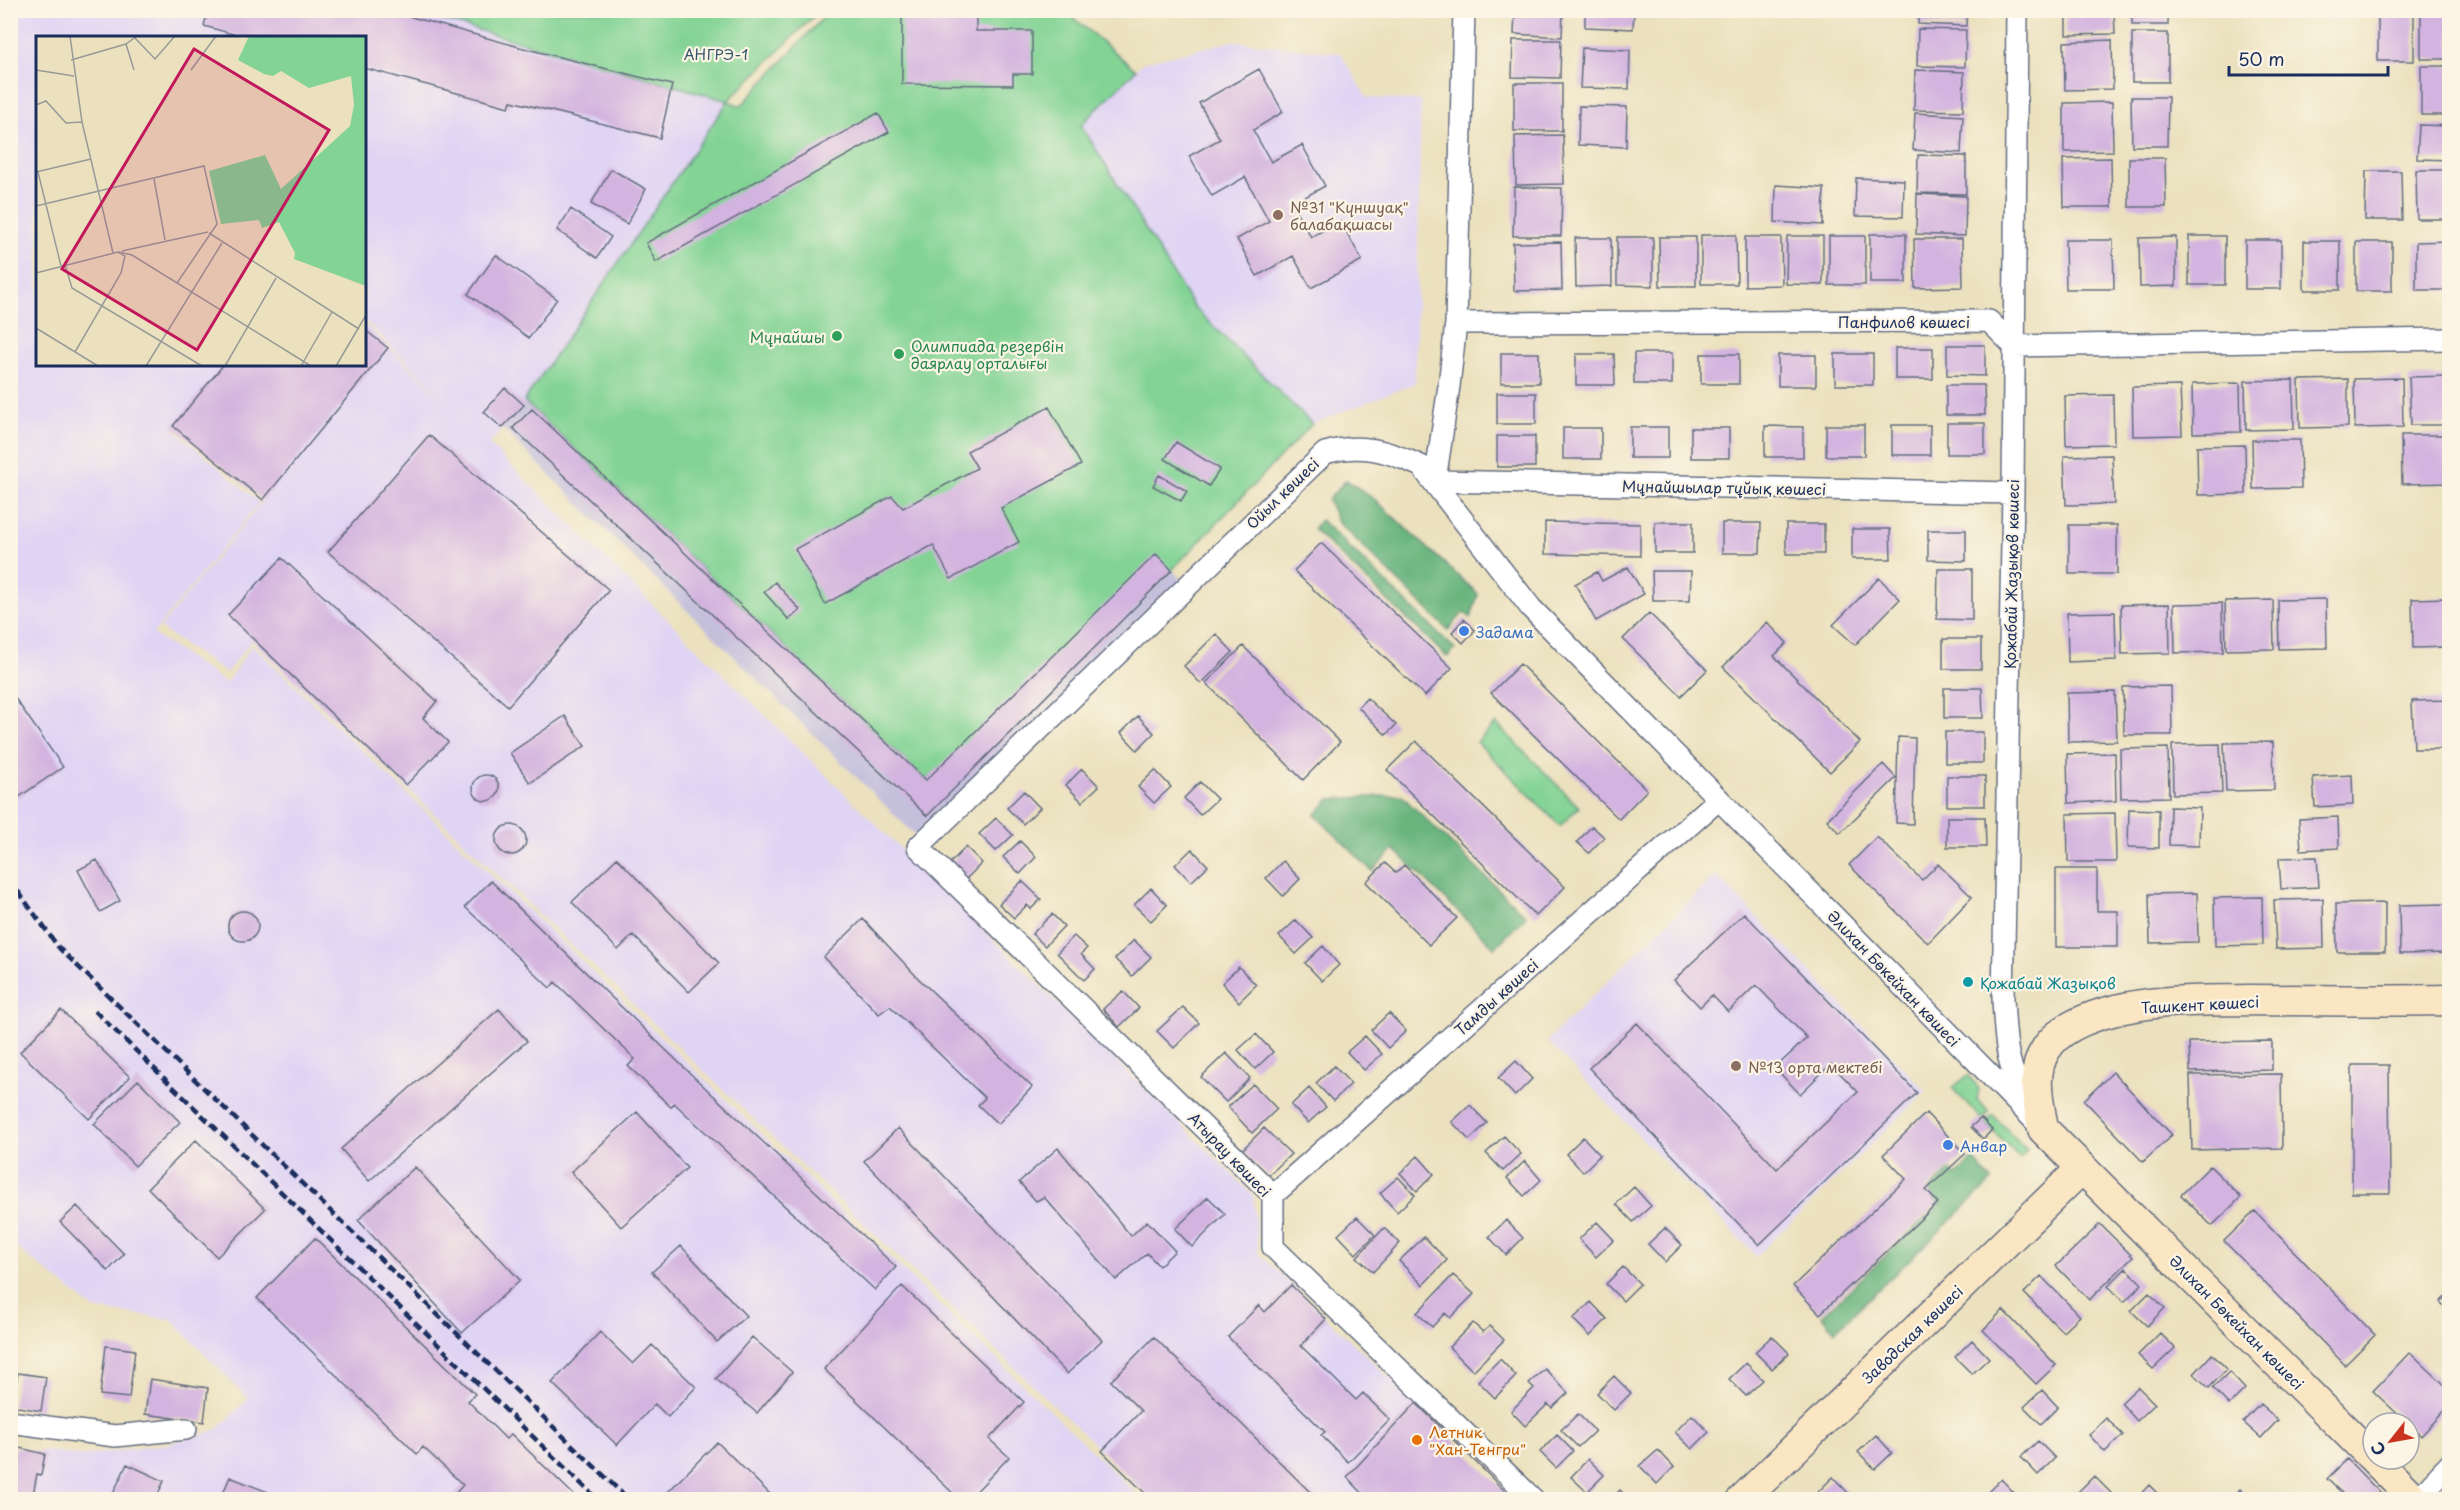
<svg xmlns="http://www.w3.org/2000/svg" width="2460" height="1510" font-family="'Playpen Sans',sans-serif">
<rect width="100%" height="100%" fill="#fcf5e5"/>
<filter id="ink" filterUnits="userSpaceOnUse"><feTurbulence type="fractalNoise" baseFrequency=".0167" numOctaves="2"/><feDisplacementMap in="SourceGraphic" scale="12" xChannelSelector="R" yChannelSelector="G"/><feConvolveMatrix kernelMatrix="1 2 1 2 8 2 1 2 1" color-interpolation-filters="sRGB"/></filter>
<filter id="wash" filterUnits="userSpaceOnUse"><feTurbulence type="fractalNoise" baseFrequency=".008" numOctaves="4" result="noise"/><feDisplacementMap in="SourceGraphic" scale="24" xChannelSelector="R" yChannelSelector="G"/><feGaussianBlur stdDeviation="1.35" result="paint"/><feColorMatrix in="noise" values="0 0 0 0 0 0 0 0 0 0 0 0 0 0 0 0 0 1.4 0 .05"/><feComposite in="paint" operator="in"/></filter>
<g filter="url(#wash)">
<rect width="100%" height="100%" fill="#ebe1be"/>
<path fill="#e0d4f4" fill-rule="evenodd" d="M10,11h401l317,90 -204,304 -35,39 764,751 5,58 158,150 -69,74 22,22h-217l-900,-859 -26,33 -66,-45 103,-128 -90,-74 -1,2 87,74 -106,132 73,49 26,-38 890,854h-1131v-31l4,-21 25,6 2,-3 39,6 87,-12 49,-14 31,-31 -77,-80 -77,-10 -83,-66zM38,38h326l1,282 94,95 -94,-91 -1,40h-326z
M1233,41l107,12 27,45 54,3 -6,282 -103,41 -119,-118 -113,-182 64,-62z
M1716,875l210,216 -170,165 -209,-215z"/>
<path fill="#c4c0db" d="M524,401l402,379 230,-226 27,27 -263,259 -418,-412 22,-23z"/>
<path fill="#82d394" stroke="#4e8179" stroke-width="1.5" d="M411,11h408l-91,90 13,5 88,-95h236l71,59 -55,55 112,181 119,118 -140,146 -246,210 -402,-379 204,-300z
M1496,723l83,84 -19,19 -83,-84z
M1968,1075l11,14 -2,10 12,13 -7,7 -30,-31z
M1993,1115l34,35 -7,8 -35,-35z"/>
<path fill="#69b57e" stroke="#42726e" stroke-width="1.5" d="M1346,480l26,17 106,97 -7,24 -7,-6 -16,18 -111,-109 -9,-21z
M1321,520l134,129 -8,8 -134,-128z
M1401,795l125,121 -31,32 -101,-99 -22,22 -57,-56 15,-16z
M1973,1159l19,22 -157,150 -13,-15 118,-112 -11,-13 21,-21 5,6z"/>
<g id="blocks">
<path fill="#d3b3df" d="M208,10h178l137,38 149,37 -12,53 -149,-37 -2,6 -145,-39v-30h-117l-43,-12z
M902,10h74v21h56v43h-19v11l-111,-1z
M1515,10h48l-1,27 -48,-3z
M1585,10h49l-1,19 -48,-2z
M1919,10h48l-1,16 -48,-2z
M2066,10h48l1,24 -49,1z
M2132,10h36v15h-36z
M2450,10v49h-29v-48z
M2378,12h36v49h-36z
M1918,29l48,1 -1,37 -48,-1z
M2132,33h36v49h-36z
M1513,40h48l-1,38 -48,-1z
M2112,40l1,49 -48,1 -1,-48z
M1582,48l48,2 -1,39 -49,-1z
M2421,66h29v49h-29z
M1259,69l24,43 -30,18 18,32 31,-17 23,41 -33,18 19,33 29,-16 22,39 -51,28 -18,-32 -36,20 -20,-37 32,-18 -24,-44 -33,19 -23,-40 31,-17 -21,-36z
M1915,70l49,2 -1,39 -49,-1z
M1514,83h48v48h-48z
M2131,97h37l-1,49h-35z
M2112,102l1,49 -49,1v-49z
M1579,106l48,1 -1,40 -48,-2z
M878,113l11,19 -233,130 -10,-19z
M1915,113l48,3 -2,37 -48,-3z
M2419,125l31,1v34l-33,-1z
M1563,135l1,49 -48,1 -1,-49z
M1918,155l48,1v38l-49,-1z
M2111,158l1,49h-48l-1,-48z
M2129,158h36l1,49h-37z
M611,169l35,20 -19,35 -36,-20z
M2416,170h34v49h-33z
M2366,171h35l1,49h-37z
M1856,178l48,2 -1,37 -48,-1z
M1776,185l48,3 -1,37 -48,-3z
M1514,187l48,1 -1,48h-48z
M1917,194l49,2 -1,40 -49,-2z
M571,209l40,28 -14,21 -40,-28z
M1870,234h36v49h-36z
M1701,235h35l1,49h-36z
M1787,236h36v49l-37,-1z
M1829,236h36v49h-36z
M2189,236h36v49h-36z
M1617,237h36v49l-36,-1z
M1659,237h37v49h-36z
M1745,237h36l1,48 -37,1z
M2176,237v49l-36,1 -1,-49z
M1575,238h36l1,48 -36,1z
M1914,239h48l1,48 -48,1z
M2065,240h48l1,49h-48z
M2245,240h36v49h-36z
M2304,241h36v49h-36z
M2450,241v49h-34v-48z
M1561,242l1,48 -48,1 -1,-48z
M2356,242h36v49h-36z
M496,255l61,44 -28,39 -61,-44z
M364,329l24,19 -125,152 -90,-74 51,-62h140z
M1947,345h38v31l-38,-1z
M1895,348h38v31h-38z
M1501,353h38v30h-38z
M1634,353h38v31h-38z
M1576,354h38l1,31h-39z
M1701,354h38v30h-38z
M1835,354h38v31h-38z
M1778,355h38v31h-38z
M2450,376v49h-39l-2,-48z
M2402,378l1,49 -48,1 -1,-49z
M2348,379v48l-48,1 -1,-48z
M2293,380l1,49 -48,1 -1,-49z
M2240,383l1,49 -48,1 -1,-49z
M1946,385h38l1,30h-39z
M2180,386l2,49 -49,1 -1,-49z
M505,388l19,17 -22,23 -18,-16z
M1497,393h39v31h-39z
M2113,395l1,49 -48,1 -1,-49z
M1049,407l32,58 -80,43 18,34 -68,37 -18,-34 -108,59 -30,-55 97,-53 11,12 74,-40 -10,-17z
M532,409l394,371 230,-226 16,16 -245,246 -414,-388z
M1947,423h38v31h-38z
M1826,425h38v31h-38z
M1892,425h38v30h-38z
M1765,426l38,1v30h-38z
M1630,427h38v31h-38z
M1563,428h38v31h-38z
M1691,428h38v30h-38z
M429,435l180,155 -101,116 -180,-154z
M2401,435h48l1,48 -48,1z
M1497,436h38v31h-38z
M2252,440h48l1,48 -48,1z
M1176,442l44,27 -11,17 -44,-27z
M2245,445l1,49 -48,1 -1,-49z
M2112,455l2,49 -48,1 -2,-49z
M1159,475l28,16 -6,10 -28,-15z
M1545,522l95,2v32l-95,-2z
M1655,522h38v31h-38z
M1722,523h39l-1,30h-38z
M1786,524h38v30h-38z
M2069,525h48v49h-48z
M1852,529h38l1,30h-39z
M1928,530h38v31l-38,-1z
M1321,543l131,125 -27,28 -131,-125z
M282,558l155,143 -14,17 25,24 -42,43 -178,-170z
M1628,567l16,27 -48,27 -21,-37 22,-12 5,9z
M1938,569h34v51l-35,-1z
M1652,571h39l-1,30h-37z
M1879,578l21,21 -45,46 -22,-20z
M775,582l25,28 -11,10 -25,-28z
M2450,598v49l-37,1 -1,-49z
M2326,599l1,49 -48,1 -1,-49z
M2273,600l1,49 -48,1 -1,-49z
M2222,603l1,49 -48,1 -1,-49z
M2169,604l1,49 -48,1 -1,-49z
M2115,612l1,48 -48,2 -1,-49z
M1649,613l58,57 -26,26 -58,-57z
M1464,619l11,11 -12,13 -11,-11z
M1767,622l20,21 -13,13 86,86 -30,30 -107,-105z
M1216,634l17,18 -32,32 -17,-18z
M1943,639h38v30h-38z
M1243,646l97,96 -37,38 -97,-97z
M1520,664l127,126 -28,29 -128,-126z
M2171,686l1,49h-48l-1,-48z
M1944,688h38l1,30h-39z
M10,691l53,76 -53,36z
M2115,692l2,49 -49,1 -1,-49z
M1367,698l29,27 -10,10 -28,-28z
M2450,700v49h-36l-2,-48z
M565,716l20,30 -55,37 -20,-30z
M1138,716l16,17 -17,17 -16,-17z
M1945,732h38v31h-38z
M1898,737l17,1 -2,86 -17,-1z
M1416,741l149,146 -29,29 -149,-146z
M2273,742l1,48 -48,1 -2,-48z
M2220,744l2,49 -49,1 -1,-49z
M2168,748l1,49 -48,1 -1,-49z
M2115,753l1,48 -48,2 -1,-49z
M1883,764l13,14 -56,55 -13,-13z
M1082,769l17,17 -17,16 -16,-17z
M1155,770l16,17 -17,16 -16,-16z
M473 788a13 13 0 1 1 26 0a13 13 0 1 1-26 0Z
M2352,775l1,30 -38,2 -2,-30z
M1947,776h38v30h-38z
M1200,782l17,17 -17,16 -16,-17z
M1024,791l16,17 -17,16 -16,-16z
M2170,807l30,1 -1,38 -30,-1z
M2129,809l30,1v38l-31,-1z
M2115,813l1,49h-48l-1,-48z
M1947,817h38l1,30h-39z
M2338,817l1,31 -38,2 -2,-31z
M996,818l17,17 -17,16 -17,-17z
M496 840a15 15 0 1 1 30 0a15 15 0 1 1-30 0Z
M1592,826l12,11 -15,16 -12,-11z
M1877,837l45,43 16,-16 34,33 -44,46 -79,-78z
M1020,841l16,16 -16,17 -17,-17z
M966,847l16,16 -16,16 -16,-16z
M1192,849l16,17 -17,16 -16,-17z
M2317,857l2,30 -38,2 -2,-31z
M617,858l102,105 -30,29 -56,-57 -15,15 -46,-48z
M97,860l23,41 -20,11 -22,-42z
M1283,861l17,18 -17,17 -17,-18z
M1385,863l11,10 8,-8 53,53 -28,27 -63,-63z
M2056,869h41v42h21v36h-62z
M491,881l206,199 199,187 -21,23 -201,-187 -3,4 -43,-41 7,-7 -80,-77 -5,6 -85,-81z
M1022,881l19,18 -10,10 -4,-4 -13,13 -15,-14z
M1151,888l16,17 -16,16 -17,-16z
M2197,893l1,49 -48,1 -1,-49z
M2262,897l1,48 -48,1 -1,-48z
M2323,899l1,49 -48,1 -2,-49z
M2385,903v49h-48l-1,-48z
M2447,904l2,49 -49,1 -1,-49z
M228 926a15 15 0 1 1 30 0a15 15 0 1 1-30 0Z
M1744,913l173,180 -158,152 -170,-177 48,-45 140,146 81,-77 -27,-28 -31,30 -25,-26 32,-30 -51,-53 -28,27 -16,-17 -12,12 -26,-27z
M1052,914l12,12 -19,20 -13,-12z
M863,919l55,59 114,109 -34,37 -20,-19 7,-7 -95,-92 -11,8 -55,-57z
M1296,920l17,18 -17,16 -17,-18z
M1074,936l13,12 -6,6 14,15 -11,11 -27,-27z
M1134,940l17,17 -19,19 -17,-17z
M1323,946l16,19 -17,16 -17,-18z
M1239,967l17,18 -17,17 -17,-19z
M1123,991l16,17 -20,19 -16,-18z
M1183,1007l16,16 -25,25 -17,-17z
M499,1009l28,32 -158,140 -28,-32z
M61,1010l69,67 -41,42 -69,-67z
M1389,1013l17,18 -18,17 -17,-18z
M1256,1034l17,18 -18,17 -17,-19z
M1365,1036l17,18 -18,16 -17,-18z
M2272,1041v29l-82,2 -1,-30z
M1226,1053l24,25 -24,24 -25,-25z
M1516,1061l16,18 -17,17 -17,-18z
M2352,1065h37l1,128h-38z
M1334,1066l17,18 -18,17 -17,-18z
M2113,1072l59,63 -29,27 -59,-62z
M2281,1074l1,74 -90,2 -2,-75z
M138,1080l42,42 -45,44 -41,-42z
M1253,1084l24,25 -25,24 -24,-26z
M1309,1088l17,19 -18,16 -17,-18z
M1470,1105l17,18 -18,17 -17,-18z
M637,1112l50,56 -66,59 -50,-55z
M1926,1113l39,41 -39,36 12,13 -118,111 -27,-28 113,-107 -23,-24z
M1981,1118l11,12 -9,9 -12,-12z
M898,1128l204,212 -35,34 -203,-213z
M1264,1128l27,26 -23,22 -26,-26z
M1504,1136l17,18 -18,17 -17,-18z
M1583,1137l17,18 -17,17 -17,-18z
M196,1140l69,69 -48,48 -69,-69z
M1058,1148l73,88 16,-15 28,30 -16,15 -12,-13 -31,27 -72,-83 -8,4 -17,-19z
M1418,1156l16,18 -17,17 -17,-18z
M1525,1161l16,19 -17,16 -17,-18z
M2210,1166l31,31 -29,29 -31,-31z
M415,1167l105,113 -58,53 -104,-113z
M1398,1177l17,18 -18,17 -17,-19z
M1634,1187l17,19 -18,16 -17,-18z
M1208,1197l17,17 -33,33 -17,-18z
M77,1206l47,48 -16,17 -48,-49z
M2255,1211l120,124 -30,30 -121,-124z
M1357,1217l18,18 -19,19 -18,-19z
M1506,1220l17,18 -17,17 -17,-18z
M1597,1222l17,18 -18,17 -17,-18z
M2100,1224l33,33 -44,43 -33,-34z
M1384,1228l16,15 -27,29 -16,-15z
M1665,1228l17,17 -17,17 -17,-18z
M1424,1237l23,23 -24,25 -24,-24z
M315,1238l160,156 -7,7 38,38 5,-5 68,66h-121l-4,-5 9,-10 -40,-38 -6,7 -160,-156z
M681,1246l65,70 -29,26 -65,-70z
M1623,1267l17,17 -17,17 -17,-17z
M2126,1268l16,16 -18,18 -16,-16z
M1453,1275l21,19 -24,24 -5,-5 -13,14 -15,-14z
M2041,1276l39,40 -17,16 -39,-39z
M1291,1285l35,34 -25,27 55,54 7,-7 27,27 -42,42 -27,-27 4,-3 -97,-95 31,-32 6,7z
M902,1286l122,116 -35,37 20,18 -41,43h-8l-136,-131z
M2450,1292v20l-10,-10z
M2149,1293l16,15 -18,18 -16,-15z
M1591,1302l16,17 -17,17 -17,-17z
M2003,1310l53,55 -20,19 -53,-54z
M1473,1323l10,9 7,-6 14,14 -31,31 -24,-24z
M600,1332l33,32 19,-19 44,42 -28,30 -13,-13 -38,41 -65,-62z
M2160,1333l15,15 -22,21 -15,-14z
M1772,1336l17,17 -17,16 -17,-17z
M752,1337l40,35 -35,41 -41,-34z
M1154,1337l164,163h-166l-50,-49 39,-40 -30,-30z
M1972,1340l17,18 -17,16 -17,-17z
M106,1346l29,4 -6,48 -29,-3z
M2410,1352l40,38v15l-29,31 -48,-45z
M2212,1354l15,15 -18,19 -15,-14z
M1500,1359l16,17 -21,22 -17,-17z
M1746,1363l17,17 -17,16 -17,-17z
M1545,1369l23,24 -16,15 -4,-4 -23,22 -14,-15 23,-23 -5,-5z
M2229,1372l16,17 -16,16 -16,-17z
M18,1373l28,4 -5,34 -29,-5z
M1614,1376l17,17 -17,17 -17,-17z
M150,1379l58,9 -4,34 -59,-8z
M2138,1387l17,17 -18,17 -16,-18z
M2042,1390l16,17 -17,17 -17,-17z
M1416,1403l96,95 -2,2h-141l-22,-23z
M2260,1404l18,16 -17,18 -18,-16z
M1578,1414l17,17 -17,16 -17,-17z
M1692,1415l17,17 -17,17 -17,-17z
M2106,1418l17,17 -18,17 -16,-17z
M1557,1435l16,16 -17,17 -16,-16z
M1876,1435l16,18 -17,16 -17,-17z
M2038,1441l17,17 -17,17 -17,-18z
M717,1442l59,58h-102l-7,-7z
M15,1447l30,7 -4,21 -4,-1 -5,26h-22v-32z
M1658,1450l16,17 -17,17 -17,-18z
M1588,1459l16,16 -17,17 -16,-15z
M2347,1459l40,41h-48l5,-5 -17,-16z
M127,1464l37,17 -9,19h-45z
M2094,1476l17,17 -6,7h-21l-7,-7z
M230,1477l55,22v1h-65z
M1833,1477l17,18 -5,5h-24l-5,-6z
M2001,1479l17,18 -4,3h-27l-3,-4z
M2149,1485l15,15h-29z
M2240,1489l11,11h-21z
M1620,1490l9,10h-19z"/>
</g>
</g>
<g filter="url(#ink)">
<use href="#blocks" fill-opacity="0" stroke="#646d80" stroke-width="1.5"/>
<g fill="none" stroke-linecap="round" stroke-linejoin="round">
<g stroke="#646d80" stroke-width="24">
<path id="street" d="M2017,10l-4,483 -10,505c2,41 3,72 26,108
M1456,323l533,-2 25,25 436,-7
M1435,481l578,12
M1435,481l14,-95 7,-63 8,-313
M1273,1195l446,-396
M10,1422l105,14 71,-7
M1534,1500l-261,-253v-52l-355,-348 407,-394c36,-11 63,-2 96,13l110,142 512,521
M2416,1500l34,-36"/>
</g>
<g stroke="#646d80" stroke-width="33">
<path id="secondary" d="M2373,1458l-330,-329c-4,-26 -13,-56 3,-80 13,-21 43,-32 66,-38 43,-12 92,-10 136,-11 67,0 134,1 202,0
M2374,1459l41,41
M1742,1500l340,-332"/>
</g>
<use href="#street" stroke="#fff" stroke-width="21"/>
<use href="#secondary" stroke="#fbe6c4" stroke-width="30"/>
<path stroke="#1b2f5e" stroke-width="4.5" stroke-dasharray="9 4.5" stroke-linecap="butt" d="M10,880l49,68 570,552
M95,1011l503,489"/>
</g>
</g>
<g fill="#8d6e63" stroke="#fcf5e5" stroke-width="2">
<circle cx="1278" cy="215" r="6"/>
<circle cx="1736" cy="1066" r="6"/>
</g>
<g fill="#2e9e5b" stroke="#fcf5e5" stroke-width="2">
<circle cx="837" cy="336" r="6"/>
<circle cx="899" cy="354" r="6"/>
</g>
<g fill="#3f7fe0" stroke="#fcf5e5" stroke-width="2">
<circle cx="1464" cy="631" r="6"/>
<circle cx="1948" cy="1145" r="6"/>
</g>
<circle fill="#0f9aa8" stroke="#fcf5e5" stroke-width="2" cx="1968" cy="982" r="6"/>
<circle fill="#e8710a" stroke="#fcf5e5" stroke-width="2" cx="1417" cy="1440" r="6"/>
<g text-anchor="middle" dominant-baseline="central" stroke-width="4.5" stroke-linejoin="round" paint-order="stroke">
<g font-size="15" fill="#35586c" stroke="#fcf5e5">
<text x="716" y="53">АНГРЭ-1</text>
</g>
<g font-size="15" fill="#785e54" stroke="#fcf5e5" text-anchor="start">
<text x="1290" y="206">№31 "Күншуақ"<tspan x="1290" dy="17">балабақшасы</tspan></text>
<text x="1748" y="1066">№13 орта мектебі</text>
</g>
<g font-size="15" fill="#1b2f5e" stroke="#fcf5e5">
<text x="1904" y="321">Панфилов көшесі</text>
<text transform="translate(1724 487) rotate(1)">Мұнайшылар тұйық көшесі</text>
<text transform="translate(1282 493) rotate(-44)">Ойыл көшесі</text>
<text transform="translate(2011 574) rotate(-89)">Қожабай Жазықов көшесі</text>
<text transform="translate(1894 978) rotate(46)">Әлихан Бөкейхан көшесі</text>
<text transform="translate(1496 997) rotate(-42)">Тамды көшесі</text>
<text transform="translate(2200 1004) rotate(-3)">Ташкент көшесі</text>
<text transform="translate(1230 1154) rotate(46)">Атырау көшесі</text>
<text transform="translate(2237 1322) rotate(45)">Әлихан Бөкейхан көшесі</text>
<text transform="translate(1912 1334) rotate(-44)">Заводская көшесі</text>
</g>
<g font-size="15" fill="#27864d" stroke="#fcf5e5" text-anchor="end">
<text x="825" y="336">Мұнайшы</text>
<text x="911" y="345" text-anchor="start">Олимпиада резервін<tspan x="911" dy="17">даярлау орталығы</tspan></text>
</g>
<g font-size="15" fill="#366cbe" stroke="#fcf5e5" text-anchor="start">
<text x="1476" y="631">Задама</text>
<text x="1960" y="1145">Анвар</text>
</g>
<g font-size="15" fill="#0d838f" stroke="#fcf5e5" text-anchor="start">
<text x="1980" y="982">Қожабай Жазықов</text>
</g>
<g font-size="15" fill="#c56008" stroke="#fcf5e5" text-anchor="start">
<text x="1429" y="1431">Летник<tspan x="1429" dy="17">"Хан-Тенгри"</tspan></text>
</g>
</g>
<g transform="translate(36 36)">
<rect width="330" height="330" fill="#ebe1be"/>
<path d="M213,0h117v250l-72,-27 1,-6 -16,-31 -17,6 -3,-8 -38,4 -12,-53 56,-16 16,34 69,-63 4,-21 -3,-29 -42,12 -28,-17 -8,5 -9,-2 -26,-14z" fill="#82d394"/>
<path fill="none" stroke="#989a98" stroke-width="1.5" d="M34,0l12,86 31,131M99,2l20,21 20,-23M90,8l8,26M35,24l55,-16 11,-8M0,34l38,6M155,34l25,-34M0,69l10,-4 20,22 16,-1M0,136l55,-13M2,136l23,94M118,143l11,61M0,170l168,-40 13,58 -40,59M173,197l150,96M86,215l86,-19M83,216l13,3 179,111M29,229l7,23 130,78M0,237l82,-21 7,4 -4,17 -46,79M0,292l62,38M110,330l76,-123M189,330l51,-88M265,330l31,-54M300,330l30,-51"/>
<path fill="#c2185b" fill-opacity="0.15" stroke="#c2185b" stroke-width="3" d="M158,13l135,81 -132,220 -135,-81z"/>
<rect width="330" height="330" fill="none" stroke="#1b2f5e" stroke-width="3"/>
</g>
<rect width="2460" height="1510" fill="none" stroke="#fcf5e5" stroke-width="36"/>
<g transform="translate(2391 1441) rotate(239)"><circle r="28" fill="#fcf5e5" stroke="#a2a6af" stroke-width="1.5"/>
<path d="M0-4.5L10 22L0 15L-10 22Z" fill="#c8321e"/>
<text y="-9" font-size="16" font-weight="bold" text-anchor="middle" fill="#1b2f5e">С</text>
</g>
<path d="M2229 66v9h159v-9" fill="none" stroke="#1b2f5e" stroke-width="3"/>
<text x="2238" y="66" font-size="18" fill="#1b2f5e" stroke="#fcf5e5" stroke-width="4.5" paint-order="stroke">50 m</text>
</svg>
